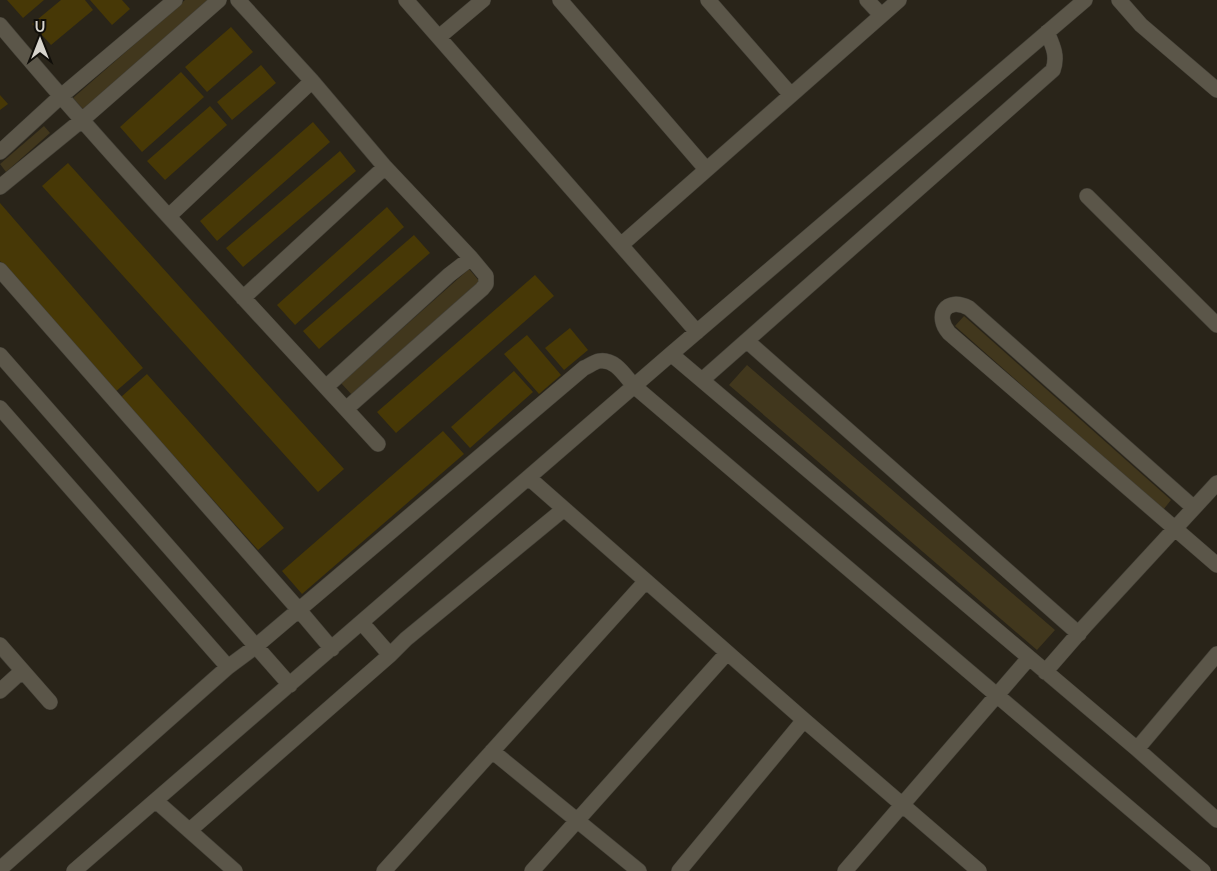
<svg xmlns="http://www.w3.org/2000/svg" width="1217" height="871" font-family="Raleway,sans-serif">
<rect width="100%" height="100%" fill="#292419"/>
<path fill="#41371d" d="M185,0h26l-126,111 -12,-13z
M44,126l6,7 -44,39 -6,-8z
M469,269l11,13 -128,113 -11,-12z
M964,316l207,184 -8,10 -208,-184z
M747,365l308,265 -18,20 -308,-265z"/>
<path fill="#473806" d="M7,0h37l-21,18z
M61,0h24l8,10 -42,35 -19,-21z
M90,0h32l8,9 -18,16z
M231,27l22,25 -46,40 -22,-25z
M261,65l15,18 -44,37 -15,-18z
M181,72l23,25 -62,55 -22,-25z
M0,95l8,9 -8,6z
M210,106l17,19 -62,55 -18,-19z
M313,122l17,20 -113,99 -17,-20z
M340,151l16,20 -113,96 -17,-19z
M68,163l276,306 -26,23 -276,-306z
M0,203l143,165 -29,25 -114,-132z
M387,207l17,20 -109,98 -18,-20z
M414,235l16,18 -111,96 -16,-18z
M535,275l19,21 -158,137 -19,-21z
M570,328l18,22 -24,20 -19,-22z
M527,335l34,40 -22,19 -35,-40z
M514,371l19,21 -63,56 -19,-21z
M147,374l137,154 -26,22 -137,-153z
M443,431l21,23 -162,140 -20,-23z"/>
<g fill="none" stroke-linecap="round" stroke-linejoin="round">
<g stroke="#444138" stroke-width="16">
<path id="minor" d="M238,0l74,81 73,86 86,91 15,18v8l-4,5 -136,120
M406,0l291,332
M560,0l146,169
M708,0l83,95
M867,0l14,15
M1119,0l22,25 76,65
M0,25c121,144 251,280 378,419
M439,37l44,-37
M0,152l60,-55 115,-97
M0,187l82,-67 137,-120
M1087,196l130,129
M169,216l143,-135
M621,245l278,-245
M0,270l299,340 33,39
M243,298l142,-131
M747,341l332,293
M671,354l466,395 80,71
M0,355l290,330
M702,380l351,-310c5,-14 0,-24 -6,-38
M326,387l123,-112 22,-17
M0,408l228,259
M529,478l275,242 175,151
M1194,508l-225,-200c-23,-12 -35,8 -20,25l268,232
M362,623l28,32
M0,645l50,57
M1045,672l40,-46 132,-143
M0,691l22,-20
M1137,749l80,-95
M492,751l147,120
M156,801l79,70
M190,830l200,-175 16,-16 158,-130
M0,869l228,-202 27,-20 329,-279c5,-2 10,-6 15,-7 16,-3 26,15 35,25l569,485
M74,871l597,-517 414,-354
M384,871l261,-289
M532,871l195,-218
M679,871l125,-151
M845,871l184,-213"/>
</g>
<use href="#minor" stroke="#5b5649" stroke-width="15"/>
</g>
<g transform="translate(40 40)" stroke="#100e09" stroke-width="4" paint-order="stroke">
<path d="M0-4L9 19L0 12L-9 19Z" fill="#d7d4cd"/>
<text y="-8" font-size="14" font-weight="bold" text-anchor="middle" fill="#d7d4cd">U</text>
</g>
</svg>
